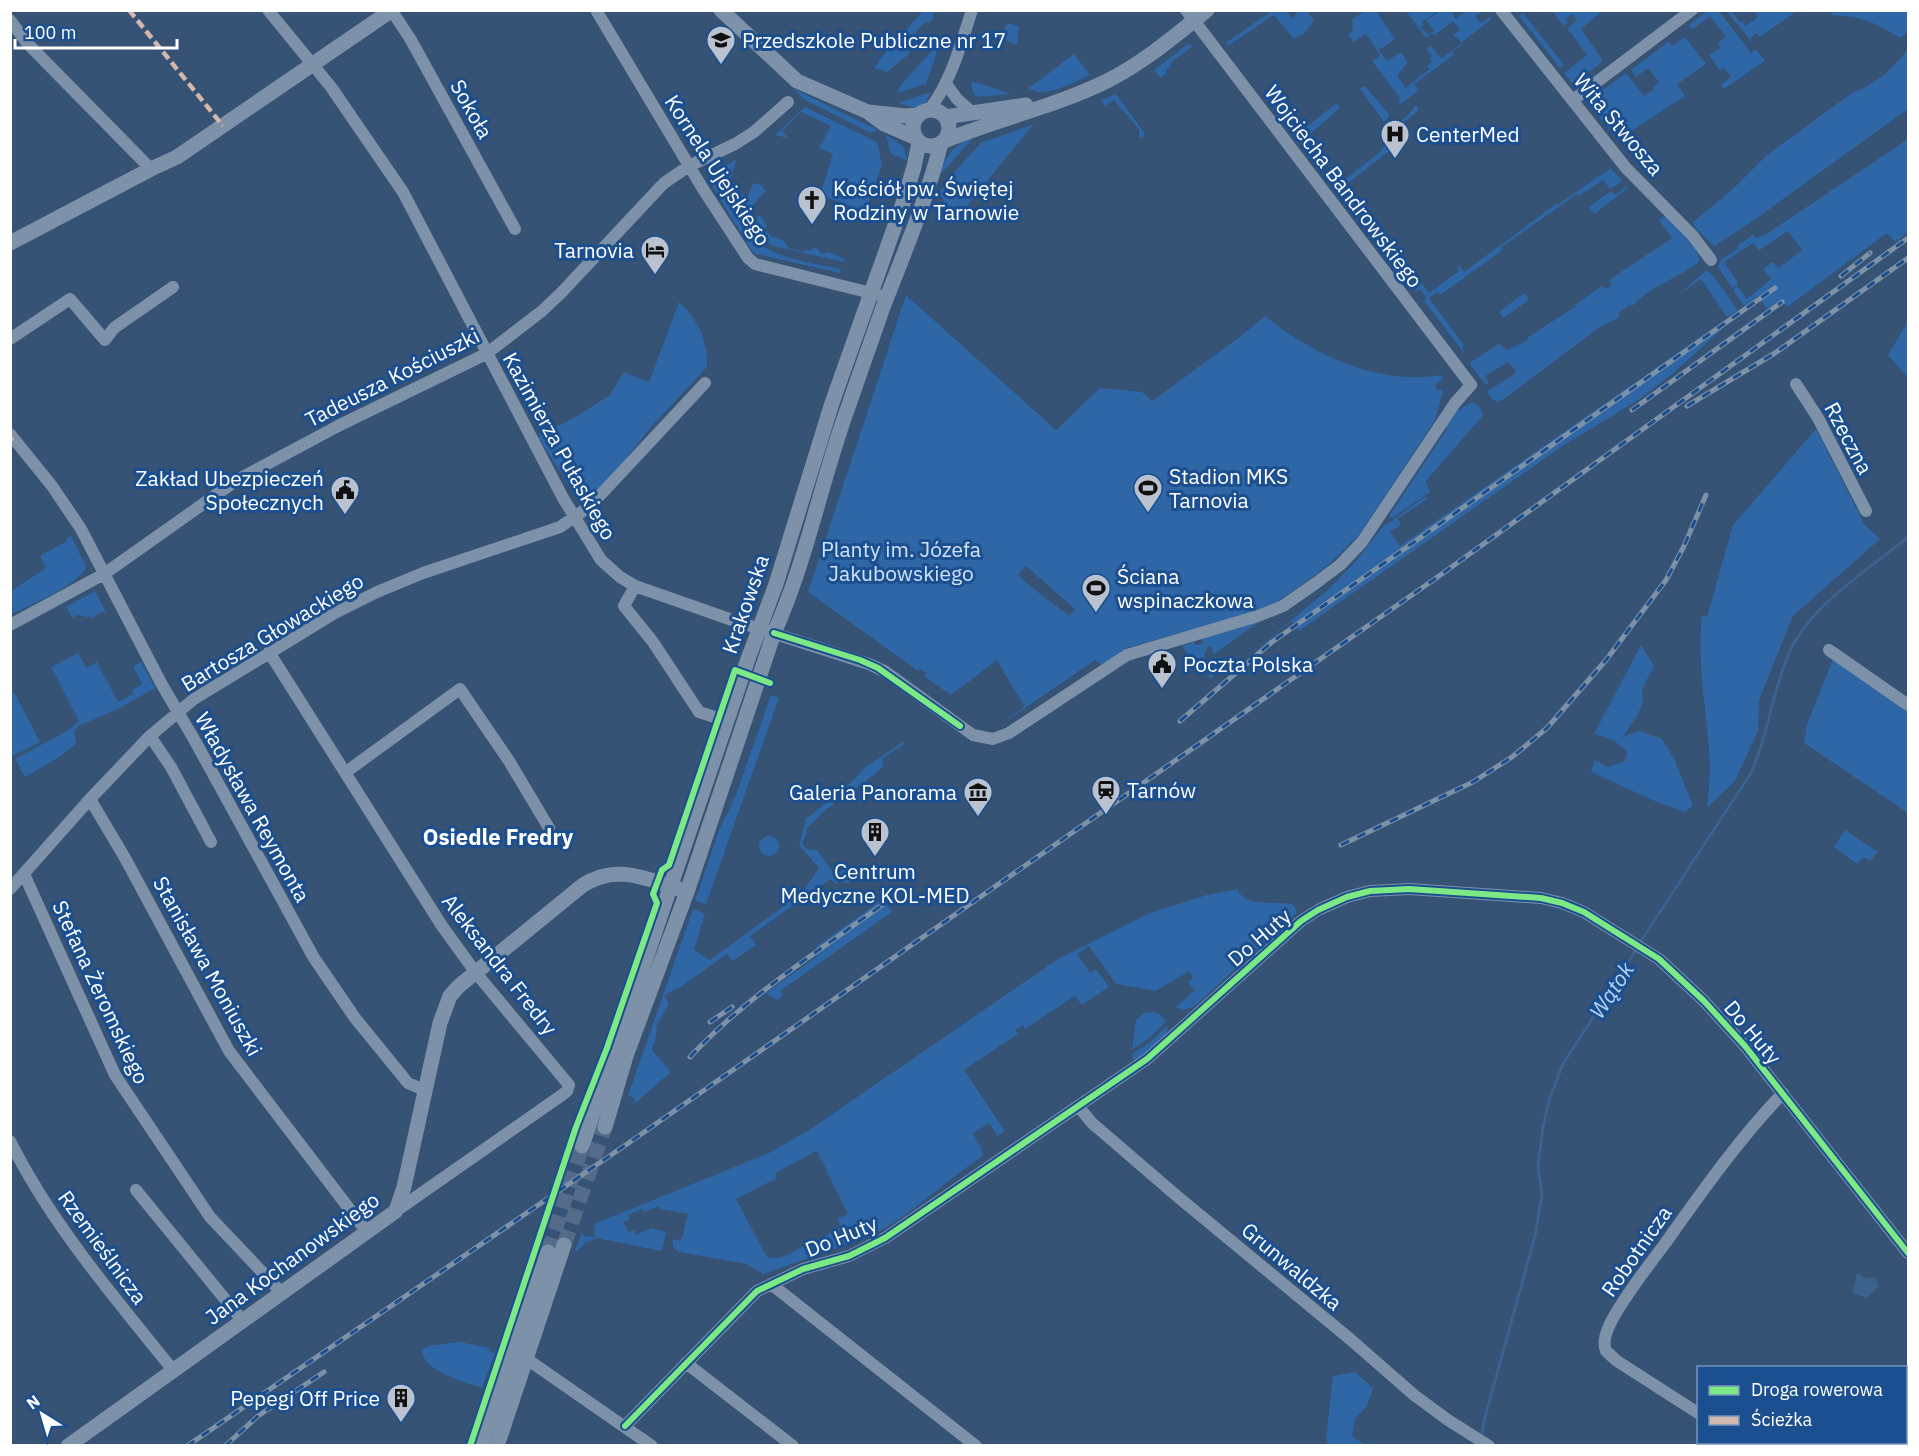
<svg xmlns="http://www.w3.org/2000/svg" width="1919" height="1456" font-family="'IBM Plex Sans',sans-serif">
<rect width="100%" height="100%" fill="#365274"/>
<path fill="#2f66a5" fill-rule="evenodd" d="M1273,10l13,1 7,8 5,-8h9l7,10 -11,14 -1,-1 -8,5 -20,-24 -46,31 -2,-3z
M1366,10l10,1 19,28 -16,11 8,11 14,-9 7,10 -11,14 9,12 23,-19 -2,-3 5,-4 -2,-4 2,-2 -6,-7 5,-3 10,13 21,-16 -9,-8 7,-5 -7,-9 -18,14 -3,-1 -6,4 -20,-27h32l-16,11 2,3 -3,2 7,8 6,-4 -8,-11 15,-9h11l3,8 11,-8h17l-8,5 6,7 9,-6 2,2 -30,23 1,2 -11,8 2,3 -40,29 4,7 -17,13 -3,-1 2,-5 -28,-37 8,-6 -14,-21 -12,8 -6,-8 5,-4 -1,-10z
M1709,10l10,1 32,42 5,-4 9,12 -41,28 -3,-4 10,-8 -7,-9 -4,3 -11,-16 11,-7 -2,-5 8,-6 -16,-21 -17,13 -5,-3z
M923,11h11l-2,9 -3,3 -4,-1 -20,22 5,5 -1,5 -22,18 -13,-4 5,-5 -1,-2z
M1552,11h46l2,2 -19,16 22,32 -30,24 -9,-12 23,-18 -20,-27 10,-8 -5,-6 -6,5 2,4 -4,3z
M1731,11l9,11 2,-1 4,5 12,-9 -3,-4 3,-2h34l2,2 -34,24 -4,-4 -5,4 1,5 -24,-29z
M1837,11h71v21l-8,6c-29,-17 -35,-21 -70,-23z
M1523,13l41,52 -4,3 -41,-52z
M1007,23l12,3 -2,19 -16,-7z
M1681,32l-12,9 3,5 13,-9 21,27 -29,20 8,12 -67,44 -31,-38 39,-29 18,23 10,-7 -1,-2 6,-5 -11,-14 -12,9 -5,-7z
M1188,44l5,2 -23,17 1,3 -5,4 1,3 -6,5 -7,-8z
M937,45l2,1 -13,38 -29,9 3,-7z
M1908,50v59l-158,114 -36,23 -18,-17 -3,-7 40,-33 34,-34 85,-62 12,-5 20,-13z
M1074,54l16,21c-15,7 -47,25 -61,13z
M973,82l5,1 33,11 -34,3 -3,-2 -3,-11z
M1365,86l23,27 1,3 -5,6 -24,-33z
M794,89l84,41 -7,3 -66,-33z
M931,92l-6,13 -6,4 -21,-6z
M1116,94l29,40 -3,4 -3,-1v-8l-25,-29 -10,6 -3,-6z
M1337,103l3,5 -29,25 -11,6 -4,-4z
M1416,105l3,5 -29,24 8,10 -55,43 14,19 -4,3 -17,-23 43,-33 6,-8 4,-14 18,-15z
M805,107l72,35 5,23 -16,44 -2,2 -44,-16 13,-41 -14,-6 12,-22 -30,-14 -19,19 6,7 -13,-3z
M1037,123l-4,2 -78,95 -15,-26 5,-12 36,-39z
M886,135l17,11 5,15 -18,-8z
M973,138l-31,35 -2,-1c7,-17 15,-29 33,-34z
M1908,139v93l-12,10 -9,-9 -100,74 -6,-7 -14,9 -9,-13 -14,10 -11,-16 4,-4 10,13 24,-20 -8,-10 10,-7 6,6 23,-18 -14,-19 -25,17 -4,2 -6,-7 -29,19 13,19v4l-5,3 -14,-21 3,-7 18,-12 -1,-3 15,-10 3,3 9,-3z
M737,159l-10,30 21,7 5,-13 8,2 5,6c-5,6 -11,10 -15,18 -19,46 63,54 90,60l-1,4 -84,-19 -4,-3 -43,-70 1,-7z
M1611,168l11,13 -12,8 -7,-9 -24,16 -2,-2 -75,53 1,3 -63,45 -3,-3 -8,6 35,47 -2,2 3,7 -41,-53 2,-4 -5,-7h-5l-11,-13 6,-4 3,1 15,19 30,-22 -2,-3 3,-2 4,6 92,-68 1,1z
M1627,186l1,2 -34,26 -5,-7 22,-16 4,4z
M760,215l6,9 -1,6 7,7 11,3 6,8 15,4 1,-3 6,2 2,-3 5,1 3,5 7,-2 17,7 -1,3 -71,-16c-9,-7 -18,-17 -16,-29z
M1663,217h3c8,9 36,34 33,45 -22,17 -48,24 -67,44l-2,-1 -12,8 2,4 -20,10 -96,72 -7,3 -5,-3 -5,-6 1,-2 25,-16 3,-4 -8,-9 -23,14 4,7 -3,2 -17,-22 30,-19 8,6 21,-10 -1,-2 49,-32 -1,-1 27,-19 3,3 7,-4 -3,-5 63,-42 -13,-18z
M1705,271l5,1 4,5 24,33 -11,7 -26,-38 -21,15z
M1524,293l5,7 -26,18 -4,-6z
M906,295l150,135 44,-42 42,4 10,9 89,-65 24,-20c47,38 113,70 176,59l2,4 -8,7 3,5 4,-2 1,2 -8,29 -76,115 -34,33 -58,41 -141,39 -23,18 -8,-6 -83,57 -10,-1h10l12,-10 -27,-46 -46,35 -27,-19 2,-3 -6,-4 -2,2 -110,-79zM1026,566l49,43 -6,7c-18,-15 -33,-24 -51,-41z
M679,302c19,17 29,39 28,65l-55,59 -67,84 -47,-73 39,-21 33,-21 14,-23 25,10z
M1728,318l2,4 -60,54 -32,24 -77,47 -262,184 -7,-10 -47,37 84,-69 28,-29 27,-35 3,-1 38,-27 2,2 -29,20 3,6 -11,7 10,14z
M1908,321v57l-20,-23z
M1472,402c6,2 9,7 11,13l-3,4 -54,62 4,11 -38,26 -3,-2 58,-87 -1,-4 10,-15h3z
M1816,429l49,96 15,14 -87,77 -34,84 -1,31 -23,50 -28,27c1,-14 3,-28 3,-41 -2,-51 -14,-102 -8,-152l5,2 26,-92z
M71,536l15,31c-4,16 -59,40 -75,47v-23l35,-23 -6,-12 27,-15 -1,-2z
M95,591l11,21 -7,1 -6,5 -16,-3 -5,3 -6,-11z
M1264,618l-51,37 -1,-9 -5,2 -4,14 5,8 7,3 -4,6 -16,-22 -3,2 -10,-13 12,-4 2,3 7,-2 -1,-4z
M1641,645l13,21 -12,23 1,13 -5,12 -15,23 16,-6 23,8 12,19 19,48 -9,6 -34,-13 -59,-27 4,-12 13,7 17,-6 2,-9 -14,-12 -19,-6z
M78,653l8,15 11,-6 21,40 15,-8 -1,-4 10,-6 -9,-18 8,-4 14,26 -37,21 -40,17 -4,6 2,12 -18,14 -33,19 -10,-18 55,-30 9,-8 -28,-54z
M1833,659l75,51v103l-104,-70 3,-19z
M14,692l26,50 -27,14 -3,-4v-58z
M771,695l8,3 -73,206 -11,-3 24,-71 17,-35z
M903,742l2,2 -23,15 1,8 -17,14 -39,28 -21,20 1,5 -5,9 4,6 11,1 18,25 13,-8 10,14 -13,2 -3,-3 -6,4 -5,-5 -81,57 6,9 -24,16 -5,-7 -49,35 -1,-1 -13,8 5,7 -12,22 -1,12 -4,13 19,22 -38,33 2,-7 -7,-2 65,-187 12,5 -11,36 16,10 74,-54 10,-18 10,2 15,-22 -20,-23 7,-26 48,-39 11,-13z
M1845,830l33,22 -8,9 -7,-4 -6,7 -23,-17z
M759 846a10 10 0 1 1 20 0a10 10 0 1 1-20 0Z
M1238,889c5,19 38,12 54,15l5,6 -1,4 -98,89c-7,6 -14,9 -22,4l19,-17 -7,-8 5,-4 -4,-7 -33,20 -40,-7 -27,-38 -12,8 13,19 6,-4 13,18 -27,18 -7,-9 -50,33 -2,-4 -8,5 3,4 -54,36 41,61 -7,5 -9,-13 -16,10 11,22c-32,21 -60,48 -92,69 -22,14 -48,22 -73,30l-3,-11 1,-3 22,-12 1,-3 -3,-6 11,-5 -31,-63 -42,22 2,5 -41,21 31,58c12,5 26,-6 37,-11l5,3 3,8 -49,17 -17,-10 -67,-12 -6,-5v-8l8,2 7,-27 -27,-5 -2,-3 -15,6 -2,-3 -14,6 2,4 -7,3 5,10 6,-2 2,5 15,-7 15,4 -4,19 -65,-13 -12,5 -11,11 8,-22 3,5h10l-1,-13 175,-71 40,-23 249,-171 92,-46 57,-18z
M883,899l9,13 -112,79 3,4 -6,5 -11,-7 50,-36 3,-6 -3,-4z
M1152,1012l8,2 6,8 -16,15 -18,13 4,-30 8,-7z
M1168,1025l-2,9 -30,27 -3,-2 -1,-5 17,-11z
M459,1342l31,6 -1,3 6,2 -13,35c-17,-6 -60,-17 -60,-38l6,-4z
M1355,1372l18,16 -6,18 -12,13 -3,17 13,9h-37l-2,-6 7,-63z"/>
<path fill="#3b618d" d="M1857,1273l10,5 8,-1 4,9 -12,12 -15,-5z"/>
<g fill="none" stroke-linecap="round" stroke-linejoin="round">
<path stroke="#3b618d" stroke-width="3" d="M1639,944l112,-171c18,-39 21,-83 39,-122 20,-45 80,-83 118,-114
M1481,1439l4,-22 50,-181 7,-41 -4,-29 5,-39 6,-27 14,-36 73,-114"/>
<path stroke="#546c89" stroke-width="15" stroke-dasharray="15 8" stroke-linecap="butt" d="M564,1245l41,-118
M548,1252l34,-106"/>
<path stroke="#7d92a8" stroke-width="12" d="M268,10l63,77 72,105 160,306 38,62 19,17 15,9 100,35 134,43 17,8 87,63 20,4 16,-6 118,-78 131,-39 25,-10 33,-23 24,-18 22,-23 93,-139 16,-18 -285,-375
M596,10l107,179 45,69 7,6 124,31
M1501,10l125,158 67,68 18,24
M392,11l19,29 104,189
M10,20l17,23 124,126
M947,85l10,14 15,13
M1573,100l119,-90
M929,110c22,-28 32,-66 43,-100
M10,339l60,-40 35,41 9,-12 59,-41
M1796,384l22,34 48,93
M10,434l42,52 29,43 80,154 34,58 119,217 41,60 53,65 16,7
M635,586l-11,20 29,36 46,70 28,9
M10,625l94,-51 133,-94 103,-55 146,-71 56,-43 19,-18 103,-110 25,-17 46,-22 19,-12 34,-30
M1829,650l79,55
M269,652l173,274 34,47 93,112 -2,6 -5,4 -166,116
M150,736l21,31 40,75
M346,772l114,-83 49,72 40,67
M90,799l35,59 104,193 138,181
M24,874l91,201 95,142 71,75
M10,889l80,-90 60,-63 44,-37 141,-86 42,-21 46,-19 137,-46 30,-21 115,-123
M1078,1106l14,17 86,74 172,142 64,56 34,25 41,26
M10,1141c42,84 105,157 163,229
M136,1190l106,130
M771,1284l205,162
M521,1355l131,91
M686,1363l107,83
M1698,1413l-81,-52 -11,-10c-4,-10 1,-21 6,-31 14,-26 34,-51 52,-75 37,-52 74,-105 119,-152
M625,1426l132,-135 46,-22 46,-13 36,-18 262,-179 154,-138 17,-11 29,-13 23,-6 39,-2 132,9 21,5 22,9 19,12 56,35 45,42 41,45 163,207
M1747,1442l5,4"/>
<path stroke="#7d92a8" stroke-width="15" d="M721,10l76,71 71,31 16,12 32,14
M913 128a18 18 0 1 1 36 0a18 18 0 1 1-36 0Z
M868,112l38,4 13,-1
M945,117l81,-12
M944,141c53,-22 110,-34 163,-60 36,-18 68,-45 100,-71
M10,243l141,-74 26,-12 215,-147
M605,1127l21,-71 61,-164 87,-259c32,-71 46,-147 72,-220 12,-35 24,-69 36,-103 21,-55 45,-110 59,-167
M582,1146l166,-487 28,-75 56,-181 71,-200 11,-36 5,-25
M68,1446l328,-235 8,-24 36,-164 10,-27 9,-10 124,-101c33,-21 62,-7 96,4
M481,1446l67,-194
M497,1446l67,-201"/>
<g stroke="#7e92a7" stroke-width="5">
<path id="rail" d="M1841,276l29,-23
M1687,406l88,-53 133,-95
M1632,410l150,-108
M1180,721l92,-79 503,-354
M1341,845l132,-63 39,-25 35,-29 59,-68 60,-80 18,-34 22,-51
M710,1022l22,-15
M690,1057c56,-60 126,-104 192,-152
M187,1446l443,-304 809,-566 469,-338
M225,1446l33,-30 66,-44"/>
</g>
<use href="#rail" stroke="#1b4f8f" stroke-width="3" stroke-dasharray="9" stroke-linecap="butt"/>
<path stroke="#d1b7ad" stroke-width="4.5" stroke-dasharray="9 4.5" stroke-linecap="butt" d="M129,10l94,116
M10,440l3,-2"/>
<g stroke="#1b4f8f" stroke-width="10">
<path id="cycleway" d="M774,633l86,27 18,8 82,58
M625,1426l132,-135 46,-22 46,-13 36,-18 262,-179 154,-138 17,-11 29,-13 23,-6 39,-2 132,9 21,5 22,9 19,12 56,35 45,42 41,45 163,207
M470,1446l106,-319 31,-79 50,-145 -4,-9 9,-24 7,-5 66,-195 35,13"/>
</g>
<use href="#cycleway" stroke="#7ce984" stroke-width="6"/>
</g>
<defs>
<g id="school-pin" transform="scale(1.5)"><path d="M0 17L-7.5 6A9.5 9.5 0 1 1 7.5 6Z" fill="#b9c2ce" stroke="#1b4f8f"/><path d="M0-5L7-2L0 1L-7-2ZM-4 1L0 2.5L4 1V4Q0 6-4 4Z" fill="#111"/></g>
<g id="hospital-pin" transform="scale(1.5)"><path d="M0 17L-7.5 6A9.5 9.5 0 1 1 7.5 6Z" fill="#b9c2ce" stroke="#1b4f8f"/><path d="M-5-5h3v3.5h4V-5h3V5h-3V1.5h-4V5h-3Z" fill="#111"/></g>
<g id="church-pin" transform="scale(1.5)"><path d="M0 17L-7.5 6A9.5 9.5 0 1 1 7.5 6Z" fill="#b9c2ce" stroke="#1b4f8f"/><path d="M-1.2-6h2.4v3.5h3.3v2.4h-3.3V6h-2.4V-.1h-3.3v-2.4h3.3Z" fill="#111"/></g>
<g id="hotel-pin" transform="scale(1.5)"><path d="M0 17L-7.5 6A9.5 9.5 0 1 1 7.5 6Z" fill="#b9c2ce" stroke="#1b4f8f"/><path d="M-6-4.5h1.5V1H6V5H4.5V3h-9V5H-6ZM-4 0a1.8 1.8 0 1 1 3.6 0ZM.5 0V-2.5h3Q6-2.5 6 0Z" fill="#111"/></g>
<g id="stadium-pin" transform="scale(1.5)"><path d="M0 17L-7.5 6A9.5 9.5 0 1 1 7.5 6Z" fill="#b9c2ce" stroke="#1b4f8f"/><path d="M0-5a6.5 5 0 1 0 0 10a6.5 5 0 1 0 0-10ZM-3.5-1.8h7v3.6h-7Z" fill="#111"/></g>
<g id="civic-pin" transform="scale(1.5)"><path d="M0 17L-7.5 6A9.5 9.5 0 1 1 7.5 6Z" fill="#b9c2ce" stroke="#1b4f8f"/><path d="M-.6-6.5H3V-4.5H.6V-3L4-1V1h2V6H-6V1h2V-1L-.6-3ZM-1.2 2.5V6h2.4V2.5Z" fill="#111"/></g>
<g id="station-pin" transform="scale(1.5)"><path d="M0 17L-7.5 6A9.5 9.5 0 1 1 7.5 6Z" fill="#b9c2ce" stroke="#1b4f8f"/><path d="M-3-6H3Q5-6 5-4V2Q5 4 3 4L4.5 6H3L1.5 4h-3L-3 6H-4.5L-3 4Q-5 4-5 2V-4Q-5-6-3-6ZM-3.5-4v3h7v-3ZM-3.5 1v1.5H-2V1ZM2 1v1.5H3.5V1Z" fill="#111"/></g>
<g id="museum-pin" transform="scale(1.5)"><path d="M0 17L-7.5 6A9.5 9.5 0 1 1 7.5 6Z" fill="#b9c2ce" stroke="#1b4f8f"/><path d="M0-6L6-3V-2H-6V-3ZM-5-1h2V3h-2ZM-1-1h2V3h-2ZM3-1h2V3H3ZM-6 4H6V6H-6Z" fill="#111"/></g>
<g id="building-pin" transform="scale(1.5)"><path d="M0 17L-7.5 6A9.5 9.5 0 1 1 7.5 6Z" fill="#b9c2ce" stroke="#1b4f8f"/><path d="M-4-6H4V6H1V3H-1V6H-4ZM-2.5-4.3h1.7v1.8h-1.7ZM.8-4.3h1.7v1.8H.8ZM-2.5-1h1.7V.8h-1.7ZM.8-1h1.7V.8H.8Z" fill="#111"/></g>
</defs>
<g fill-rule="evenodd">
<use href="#school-pin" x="721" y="40"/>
<use href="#hospital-pin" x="1395" y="134"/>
<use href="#church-pin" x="812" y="200"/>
<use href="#hotel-pin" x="655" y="250"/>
<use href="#stadium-pin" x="1148" y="488"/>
<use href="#civic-pin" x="345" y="490"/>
<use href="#stadium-pin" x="1096" y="588"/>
<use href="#civic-pin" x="1162" y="664"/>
<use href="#station-pin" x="1106" y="790"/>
<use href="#museum-pin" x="978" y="792"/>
<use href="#building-pin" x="875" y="832"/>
<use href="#building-pin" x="401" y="1398"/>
</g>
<g text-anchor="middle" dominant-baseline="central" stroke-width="6" stroke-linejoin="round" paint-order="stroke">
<g font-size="21" fill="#fff" stroke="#1b4f8f" text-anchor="start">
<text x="742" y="40">Przedszkole Publiczne nr 17</text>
<text x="1416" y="134">CenterMed</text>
<text x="833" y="188">Kościół pw. Świętej<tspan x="833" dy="24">Rodziny w Tarnowie</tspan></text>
<text x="634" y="250" text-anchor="end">Tarnovia</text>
<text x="1169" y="476">Stadion MKS<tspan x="1169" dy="24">Tarnovia</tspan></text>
<text x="324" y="478" text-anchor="end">Zakład Ubezpieczeń<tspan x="324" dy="24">Społecznych</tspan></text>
<text x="1117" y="576">Ściana<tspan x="1117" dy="24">wspinaczkowa</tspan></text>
<text x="1183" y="664">Poczta Polska</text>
<text x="1127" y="790">Tarnów</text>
<text x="957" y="792" text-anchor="end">Galeria Panorama</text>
<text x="875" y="871" text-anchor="middle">Centrum<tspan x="875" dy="24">Medyczne KOL-MED</tspan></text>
<text x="380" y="1398" text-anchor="end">Pepegi Off Price</text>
</g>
<g font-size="21" fill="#fff" stroke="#1b4f8f">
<text transform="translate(472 109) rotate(61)">Sokoła</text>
<text transform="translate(1619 124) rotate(50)">Wita Stwosza</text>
<text transform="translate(718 170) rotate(57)">Kornela Ujejskiego</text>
<text transform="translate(1344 186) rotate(53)">Wojciecha Bandrowskiego</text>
<text transform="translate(392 377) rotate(-27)">Tadeusza Kościuszki</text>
<text transform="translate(1849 438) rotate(62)">Rzeczna</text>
<text transform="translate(560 446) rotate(61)">Kazimierza Pułaskiego</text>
<text transform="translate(745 604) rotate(-71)">Krakowska</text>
<text transform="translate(272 632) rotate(-31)">Bartosza Głowackiego</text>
<text transform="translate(253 807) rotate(61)">Władysława Reymonta</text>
<text transform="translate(1259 937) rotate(-41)">Do Huty</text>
<text transform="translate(500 964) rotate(52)">Aleksandra Fredry</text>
<text transform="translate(208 966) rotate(61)">Stanisława Moniuszki</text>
<text transform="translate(101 992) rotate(65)">Stefana Żeromskiego</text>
<text transform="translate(1753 1032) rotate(50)">Do Huty</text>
<text transform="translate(841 1236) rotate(-22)">Do Huty</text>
<text transform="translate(103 1247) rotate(54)">Rzemieślnicza</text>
<text transform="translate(1636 1251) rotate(-55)">Robotnicza</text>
<text transform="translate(292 1258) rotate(-36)">Jana Kochanowskiego</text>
<text transform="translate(1292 1266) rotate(40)">Grunwaldzka</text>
</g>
<g font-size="21" fill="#cfe3fa" stroke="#1b4f8f">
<text x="901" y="549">Planty im. Józefa<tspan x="901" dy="24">Jakubowskiego</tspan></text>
</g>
<g font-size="22" font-weight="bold" fill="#fff" stroke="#1b4f8f">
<text x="498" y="836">Osiedle Fredry</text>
</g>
<g font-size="22" font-style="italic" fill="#b5d3f5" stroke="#1b4f8f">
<text transform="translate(1611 990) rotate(-57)">Wątok</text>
</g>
</g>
<rect width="1919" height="1456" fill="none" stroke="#ffffff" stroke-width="24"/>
<rect x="1697" y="1366" width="210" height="78" fill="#1b4f8f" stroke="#7695bc" stroke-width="1.5"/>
<rect x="1709" y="1386" width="30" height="9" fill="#7ce984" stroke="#7695bc" stroke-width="1.5"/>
<text x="1751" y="1396" font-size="18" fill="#ffffff">Droga rowerowa</text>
<rect x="1709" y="1416" width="30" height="9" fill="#d1b7ad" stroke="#7695bc" stroke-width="1.5"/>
<text x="1751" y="1426" font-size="18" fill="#ffffff">Ścieżka</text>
<g transform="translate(42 1414) rotate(323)" stroke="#1b4f8f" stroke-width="4.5" paint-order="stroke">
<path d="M0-4.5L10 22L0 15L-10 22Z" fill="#ffffff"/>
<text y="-9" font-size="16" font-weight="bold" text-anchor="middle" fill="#ffffff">N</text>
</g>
<path d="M15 39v9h162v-9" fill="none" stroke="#ffffff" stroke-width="3"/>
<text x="24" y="39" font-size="18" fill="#ffffff" stroke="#1b4f8f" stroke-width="4.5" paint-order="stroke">100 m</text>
</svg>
